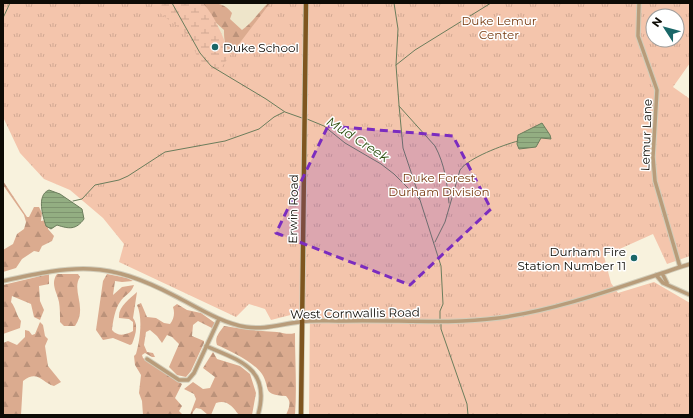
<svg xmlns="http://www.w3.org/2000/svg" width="693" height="418" font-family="Montserrat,sans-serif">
<defs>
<pattern id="forest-firs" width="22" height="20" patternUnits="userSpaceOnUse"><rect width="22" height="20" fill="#dbab8f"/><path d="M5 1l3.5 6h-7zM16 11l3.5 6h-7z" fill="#bb927a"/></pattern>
<pattern id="wetland-marsh" width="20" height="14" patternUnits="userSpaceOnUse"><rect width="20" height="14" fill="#f4c5ac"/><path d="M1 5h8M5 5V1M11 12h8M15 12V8" fill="none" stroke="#d0a892"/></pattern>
<pattern id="park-tufts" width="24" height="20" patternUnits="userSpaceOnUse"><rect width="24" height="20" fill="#f4c5ac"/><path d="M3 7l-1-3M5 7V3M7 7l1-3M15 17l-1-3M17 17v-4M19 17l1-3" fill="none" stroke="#d0a892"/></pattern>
<pattern id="water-rules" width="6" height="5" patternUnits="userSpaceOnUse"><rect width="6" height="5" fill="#93ae82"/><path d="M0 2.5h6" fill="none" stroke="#7e946f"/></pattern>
</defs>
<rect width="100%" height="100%" fill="#f8f2dd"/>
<path fill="#eee5ca" d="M162,3h108l-53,70z"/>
<path fill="url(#forest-firs)" d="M202,3c12,0 22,-1 30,10l-2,6 12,11c10,-7 17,-18 26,-27h29l-60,51c-12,-4 -13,-12 -13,-24l-10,-9z
M3,181l24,36h2l5,-10h5l3,6 -1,8 6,-1 2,3 -1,6 6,7 -2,5 -10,5 -3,6 -5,-1 -12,8 -6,9 -13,4v-22l10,-6 4,-10 7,-5 2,-7 -2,-7 -21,-30z
M49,274v10l-10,2 1,15 4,9 -4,10 -6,-3 -3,-13 -19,-8 -1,6c5,6 5,13 10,19l-1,7 -17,6v-49z
M57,274h21l2,3c-9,13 8,31 -5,49h-11l-4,-4c0,-7 0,-14 -1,-20 -2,-10 -9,-18 -2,-28z
M107,274l20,4 6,3 -11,1 -7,-1 -2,14 9,-8 12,-2c-3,9 -10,10 -14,17 -5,7 -7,19 -8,28 6,7 14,5 21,1v-9l-4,-3 -10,-1c-1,-12 11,-19 18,-26l-4,26c6,8 2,18 -1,26l-2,1 -17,-7 -10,2 -7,-10 7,-49z
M141,303l6,14 9,1 8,5 6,1c4,-5 5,-11 3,-17l4,-3 10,6 14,3 14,10 -3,5 -14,-7 -5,4 -1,11 12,5v2l-13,28 -5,6 -9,-2 -8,-8 10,-23 -7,-7 -5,-2 -5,8 -5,-7 -7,-6 -4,2 -2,13 3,7 6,1 2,4h-3l-7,-4 -3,2 1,3 39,26 -7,14 7,8 -3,5 4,4h-40l-1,-14 -3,-8 2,-18 -6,-10 -1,-9 2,-2c4,-14 7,-36 1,-49z
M40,322l3,3 2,11 3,3 -3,7 3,20 13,16 -7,4c-12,-3 -16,-17 -31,-5l-2,34h-18v-72l5,-2 9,4 8,-8v-7l4,1 3,4 3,-1z
M224,326c18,3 35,5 53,6 7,1 11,3 18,1 0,28 2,55 0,82h-9c3,-7 6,-13 0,-19 -25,-1 -15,-8 -24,-22 -7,-11 -33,-24 -45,-29 -3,-8 3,-13 7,-19z
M213,352l4,7 23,7 10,8 6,19 -4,22h-13c-6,-8 -12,-16 -23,-12l-5,12h-3l-7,-6 -5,-1 -3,4 -1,3h-2l6,-16 -2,-5 -10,-5 9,-7 10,7 7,-1 5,-11 -12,-9z"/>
<path fill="url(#wetland-marsh)" d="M147,3h56c13,15 18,30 26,48l13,7 36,99z"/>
<path fill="url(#park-tufts)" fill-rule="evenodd" d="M3,3h159l-2,10 29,23 9,23 19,14 53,-70h420v60l-17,24 17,12v157l-23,8 -14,-30 -49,22 7,27 7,10 36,-11 36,21v112h-381l1,-105 -39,10 -6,-11 -16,-5 -13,13 -117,-55 5,-18 -21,-26 -33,-28 -26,-11 -24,-26 -17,-36zM653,16h24v24h-24z"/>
<path fill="url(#water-rules)" stroke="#6b7d5c" d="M542,123l8,12 1,4 -10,-1 -5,9 -17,2 -2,-5 1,-9z
M49,190l11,4 22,15 2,10c-8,11 -15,10 -27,6l-6,4 -5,-3c-3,-9 -10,-31 3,-36z"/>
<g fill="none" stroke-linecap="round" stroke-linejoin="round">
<path stroke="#6b7d5c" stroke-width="1" d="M172,3l28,50 11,13 55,33 19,13 17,6
M394,3l4,26 -2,36 3,40 4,43 17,51
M3,18l7,-15
M396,65l19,-15 76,-47
M399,106l36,40c10,19 12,37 14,57
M307,119l17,7 21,17 36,21 13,10 26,26 21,66 2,38 -3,7v9
M73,201l9,-2 13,-14 24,-5 9,-4 37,-24 60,-11 34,-12 15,-12 10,-5
M435,242l10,-20 15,-52c8,-12 43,-25 58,-29
M441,324v5l26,75 1,11"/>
<g stroke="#d2cdba" stroke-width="5.5">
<path id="minor" d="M639,3l-1,33 19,54 -4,67 2,24 25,86
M662,273l5,10
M656,275l7,8 27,12
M3,281c73,-16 103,-21 172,15 22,11 46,27 71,31 18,3 35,-3 53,-5 13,-2 26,-1 39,-1 53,-2 107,4 160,-3 66,-9 129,-34 192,-54
M206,346c35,15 65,23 52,69
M147,359l32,21h9l6,-7 25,-54"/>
</g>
<g stroke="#d2cdba" stroke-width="6">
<path id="major" d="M301,415l5,-412"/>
</g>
<use href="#minor" stroke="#b89c7a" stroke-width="3.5"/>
<use href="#major" stroke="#7e561f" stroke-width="4.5"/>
</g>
<path fill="#7b2cbf" fill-opacity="0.2" stroke="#7b2cbf" stroke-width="3" stroke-dasharray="8 5" stroke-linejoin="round" d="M328,126l125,10 38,73 -81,76 -134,-52z"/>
<g fill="#1a6768" stroke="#fff" stroke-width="1.5">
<circle cx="215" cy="47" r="4"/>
<circle cx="634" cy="258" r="4"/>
</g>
<g text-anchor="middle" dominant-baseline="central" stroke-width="3" stroke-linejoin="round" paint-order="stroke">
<g font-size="12" fill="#783c12" stroke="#fff">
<text x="499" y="20">Duke Lemur<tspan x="499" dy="14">Center</tspan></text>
<text x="439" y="177">Duke Forest<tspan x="439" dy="14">Durham Division</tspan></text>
</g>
<g font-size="12" fill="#0d0b05" stroke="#fff" text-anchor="start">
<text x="223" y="47">Duke School</text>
<text x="626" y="251" text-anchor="end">Durham Fire<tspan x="626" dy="14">Station Number 11</tspan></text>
</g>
<g font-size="12" fill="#0d0b05" stroke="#fff">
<text transform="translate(646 135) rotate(-88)">Lemur Lane</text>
<text transform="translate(293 209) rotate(-89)">Erwin Road</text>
<text transform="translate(355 313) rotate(-1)">West Cornwallis Road</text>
</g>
<g font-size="13" font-style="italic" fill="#2d4f0f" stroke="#fff">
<text transform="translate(358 139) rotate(33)">Mud Creek</text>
</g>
</g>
<rect width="693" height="418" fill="none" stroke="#0d0b05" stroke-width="8"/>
<g transform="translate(665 28) rotate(306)"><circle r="19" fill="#ffffff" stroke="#9e9d9b"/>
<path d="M0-3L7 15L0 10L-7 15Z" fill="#1a6768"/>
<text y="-6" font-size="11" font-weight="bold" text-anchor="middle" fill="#0d0b05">N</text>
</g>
</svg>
